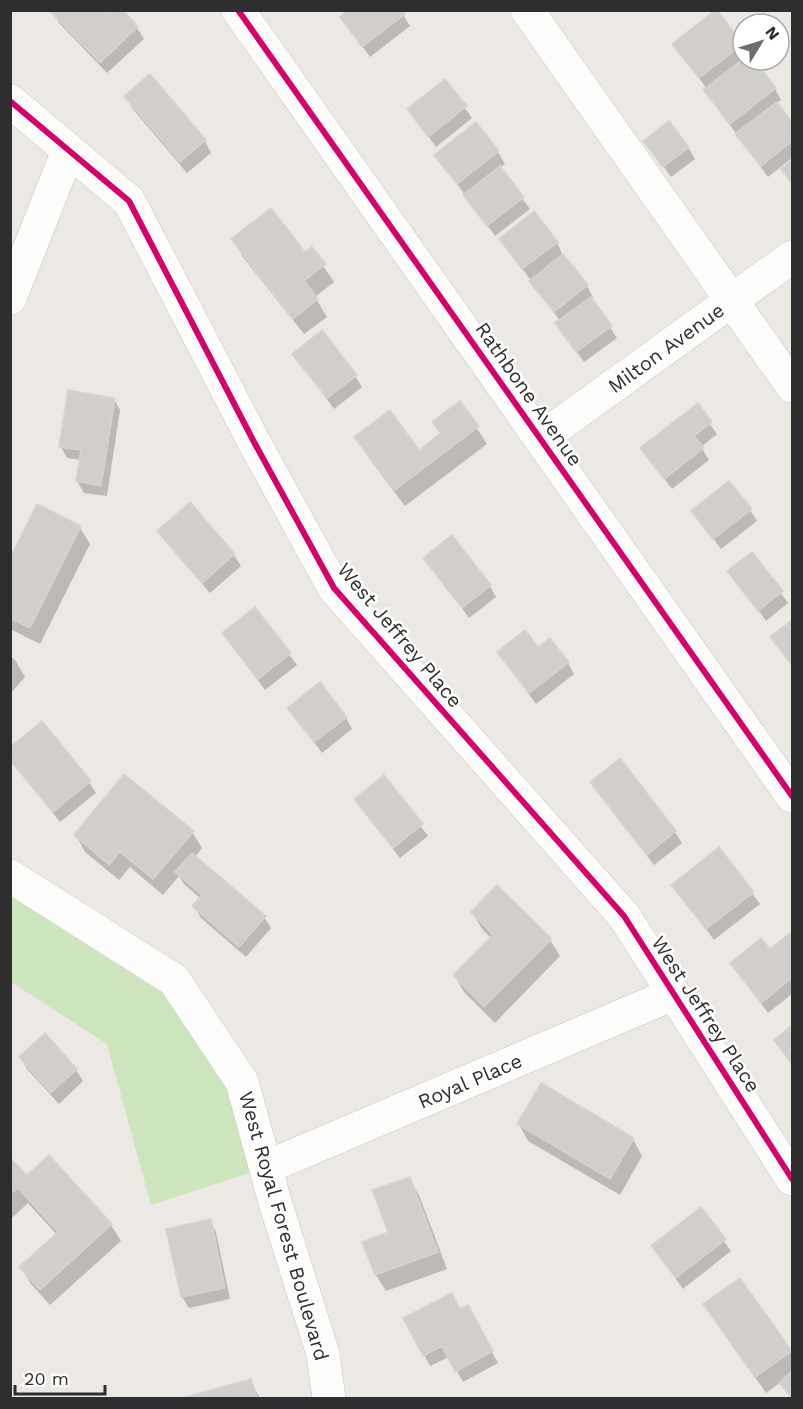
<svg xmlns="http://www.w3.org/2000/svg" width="803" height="1409" font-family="'Work Sans',sans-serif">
<rect width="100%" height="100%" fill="#ece8e4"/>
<path fill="#cee6be" d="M10,876l164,104 93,187 -116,38 -44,-161 -96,-62z"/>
<path fill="#0003" d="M53,10h47l5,6 32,12 7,11 -37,34 -48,-50z
M716,12l27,35v13l32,29 6,11 -5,4 16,21v33l-24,19 -56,-76 -7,-11 2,-1 -33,-45z
M403,15l7,11 -40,31 -28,-39z
M150,76l55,65 6,12 -24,20 -55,-65 -6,-12z
M445,81l27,37 -36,29 -27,-38z
M476,124l22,28 7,12 -6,4 31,41 -35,27 -59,-81z
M645,141l43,6 7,12 -24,18z
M233,239l72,15 7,-5 22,33 -19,15 12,20 -23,17 -62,-78z
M501,239l56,3 5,12 25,32 6,11 -2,3 26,38 -33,24 -20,-28 -4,-13z
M294,354l61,22 7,11 -28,22z
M114,399l6,11 -13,86 -23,-3 -7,-12 4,-21 -14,-2 -6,-11z
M460,403l27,41 -82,62 -39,-52 -10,-17 63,15 23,-17 -8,-13z
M697,406l20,28 -16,13 8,13 -37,29 -30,-40z
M750,510l7,11 -36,28 -28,-38z
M80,528l10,16 -50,100 -30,-15v-68z
M159,531l75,24 7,11 -31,27 -44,-51z
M752,554l36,49 -22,18 -37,-50z
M425,558l65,28 6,11 -27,21z
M255,609l42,56 -32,25 -42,-56z
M792,622v44l-20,-29z
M538,649l30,14 6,11 -38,30 -38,-52z
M10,656l5,4 10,17 -15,17z
M289,708l57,10 6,11 -30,24z
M10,760l79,22 7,11 -36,29z
M619,760l56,72 7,11 -28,22 -56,-72 -6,-11z
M384,777l44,59 -28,22 -37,-48z
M192,832l10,16 -7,9 69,60 7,11 -25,29 -45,-39 -7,-12 7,-7 -17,-15 -5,-8 -16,19 -33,-28 -11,13 -34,-28 -9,-17z
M719,849l41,55 -46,36 -41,-55z
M472,912l78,28 10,16 -65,67 -31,-31 -9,-16 36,-38 -9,-9z
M790,935l2,3v56l-24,19 -36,-50 37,-12z
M792,1027v38l-16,-25z
M45,1035l31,35 7,11 -24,23 -32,-35 -6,-11z
M519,1124l114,15 9,17 -22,39 -92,-54z
M10,1160l17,17 84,48 10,16 -71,64 -19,-21 -10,-17 36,-32 -29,-32 -15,14 -3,-2z
M409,1179l10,16 28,74 -61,22 -10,-16 -12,-33 26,-9z
M701,1210l30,41 -48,38 -30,-42z
M210,1221l6,11 14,67 -41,9 -7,-11z
M705,1305l86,46 1,3v44l-11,-16 -15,11z
M460,1311l13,7 25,45 -35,19 -14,-25 -19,9 -6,-11z
M250,1381l10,17h-72z"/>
<path fill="#d1cecb" stroke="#d7d4d0" stroke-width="1.5" d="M102,10l3,4 3,-4h15l15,17 -38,36 -50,-52z
M348,10h54l3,4 -43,33 -22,-30z
M715,10h2l26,34 -44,34 -27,-34z
M743,59l11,1 22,28 -46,36 -27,-34z
M150,74l56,66 -26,22 -56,-66z
M445,79l22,27 -39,31 -21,-28z
M777,102l15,20v19l-31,25 -26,-32z
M669,121l20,26 -26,20 -20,-26z
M476,122l23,29 -42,33 -23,-29z
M792,160v24l-11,-15z
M500,166l24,31 -37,29 -24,-31z
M271,208l34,44 7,-5 14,17 -22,17 14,18 -25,20 -62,-80z
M534,211l24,31 -36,27 -23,-30z
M563,254l25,31 -34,27 -25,-31z
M591,297l21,29 -36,26 -21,-29z
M322,330l35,45 -30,23 -35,-44z
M68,390l47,8 -14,88 -25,-5 5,-31 -22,-3z
M460,401l19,25 -84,64 -41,-53 36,-27 29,40 22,-17 -9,-11z
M698,403l14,19 -18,14 10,12 -40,31 -24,-31z
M729,481l23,28 -39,30 -22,-28z
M190,502l45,52 -33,29 -45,-52z
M37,504l44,22 -51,102 -20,-10v-60z
M452,535l39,50 -29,23 -39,-50z
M752,552l31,39 -25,20 -31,-40z
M255,607l36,46 -33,26 -36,-46z
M792,620v45l-22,-28z
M525,630l13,17 12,-9 19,24 -40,31 -32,-41z
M320,682l27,35 -33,25 -27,-34z
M42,721l49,60 -38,31 -43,-52v-13z
M620,758l56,73 -29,24 -57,-73z
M124,774l70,57 -41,48 -33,-27 -11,13 -35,-30z
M384,775l39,49 -30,24 -39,-49z
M719,847l35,45 -48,37 -35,-44z
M192,853l74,63 -27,31 -47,-41 10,-11 -27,-23z
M497,885l55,54 -68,68 -31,-32 40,-40 -22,-23z
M790,933l2,3v42l-31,25 -31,-40 31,-25 9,11z
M792,1025v39l-18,-24z
M45,1033l32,36 -26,24 -32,-36z
M541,1083l93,55 -24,41 -93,-55z
M49,1155l63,69 -72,66 -21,-23 39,-35 -40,-44 -8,6v-36l17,17z
M410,1177l28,75 -63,23 -13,-33 26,-10 -16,-42z
M701,1207l25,32 -50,39 -25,-32z
M211,1219l14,69 -44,9 -15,-68z
M740,1278l52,73 -37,26 -52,-73z
M452,1293l8,16 8,-4 25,46 -38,21 -13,-26 -19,10 -20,-38z
M792,1371v27l-13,-15z
M251,1379l6,19h-70l-1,-1z"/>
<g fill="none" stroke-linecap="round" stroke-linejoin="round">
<g stroke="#c5c4c5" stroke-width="34">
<path id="minor" d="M238,10l554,786
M527,10l265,376
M10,101l119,100 125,241 80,146 290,328 168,263
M10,298l58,-147
M540,439l252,-182
M10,876l164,104 68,102 33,120 48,152 6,44
M267,1167l406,-173"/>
</g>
<use href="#minor" stroke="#fcfcfb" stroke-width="33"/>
<g stroke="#fff" stroke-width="10">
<path id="cycleway" d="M238,10l554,786
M10,101l119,100 125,241 80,146 290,328 168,263"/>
</g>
<use href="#cycleway" stroke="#d6006c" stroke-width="6"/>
</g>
<g text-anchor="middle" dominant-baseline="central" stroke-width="5" stroke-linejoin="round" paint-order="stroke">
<g font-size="20" fill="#2e2e2e" stroke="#fff">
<text transform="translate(666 348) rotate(-36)">Milton Avenue</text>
<text transform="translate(529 394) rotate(55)">Rathbone Avenue</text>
<text transform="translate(400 635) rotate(50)">West Jeffrey Place</text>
<text transform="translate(706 1014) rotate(57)">West Jeffrey Place</text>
<text transform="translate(470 1081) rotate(-23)">Royal Place</text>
<text transform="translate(284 1226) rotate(74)">West Royal Forest Boulevard</text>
</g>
</g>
<rect width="803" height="1409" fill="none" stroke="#2e2e2e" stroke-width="24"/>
<g transform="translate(761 42) rotate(52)"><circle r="28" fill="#ffffff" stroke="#ababab" stroke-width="1.5"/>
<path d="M0-4.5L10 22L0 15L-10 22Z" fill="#706f6e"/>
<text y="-9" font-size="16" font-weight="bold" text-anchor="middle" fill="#2e2e2e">N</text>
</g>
<path d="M15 1385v9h90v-9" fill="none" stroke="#2e2e2e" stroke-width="3"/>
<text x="24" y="1385" font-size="18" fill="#2e2e2e" stroke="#ffffff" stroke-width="4.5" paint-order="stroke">20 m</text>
</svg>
